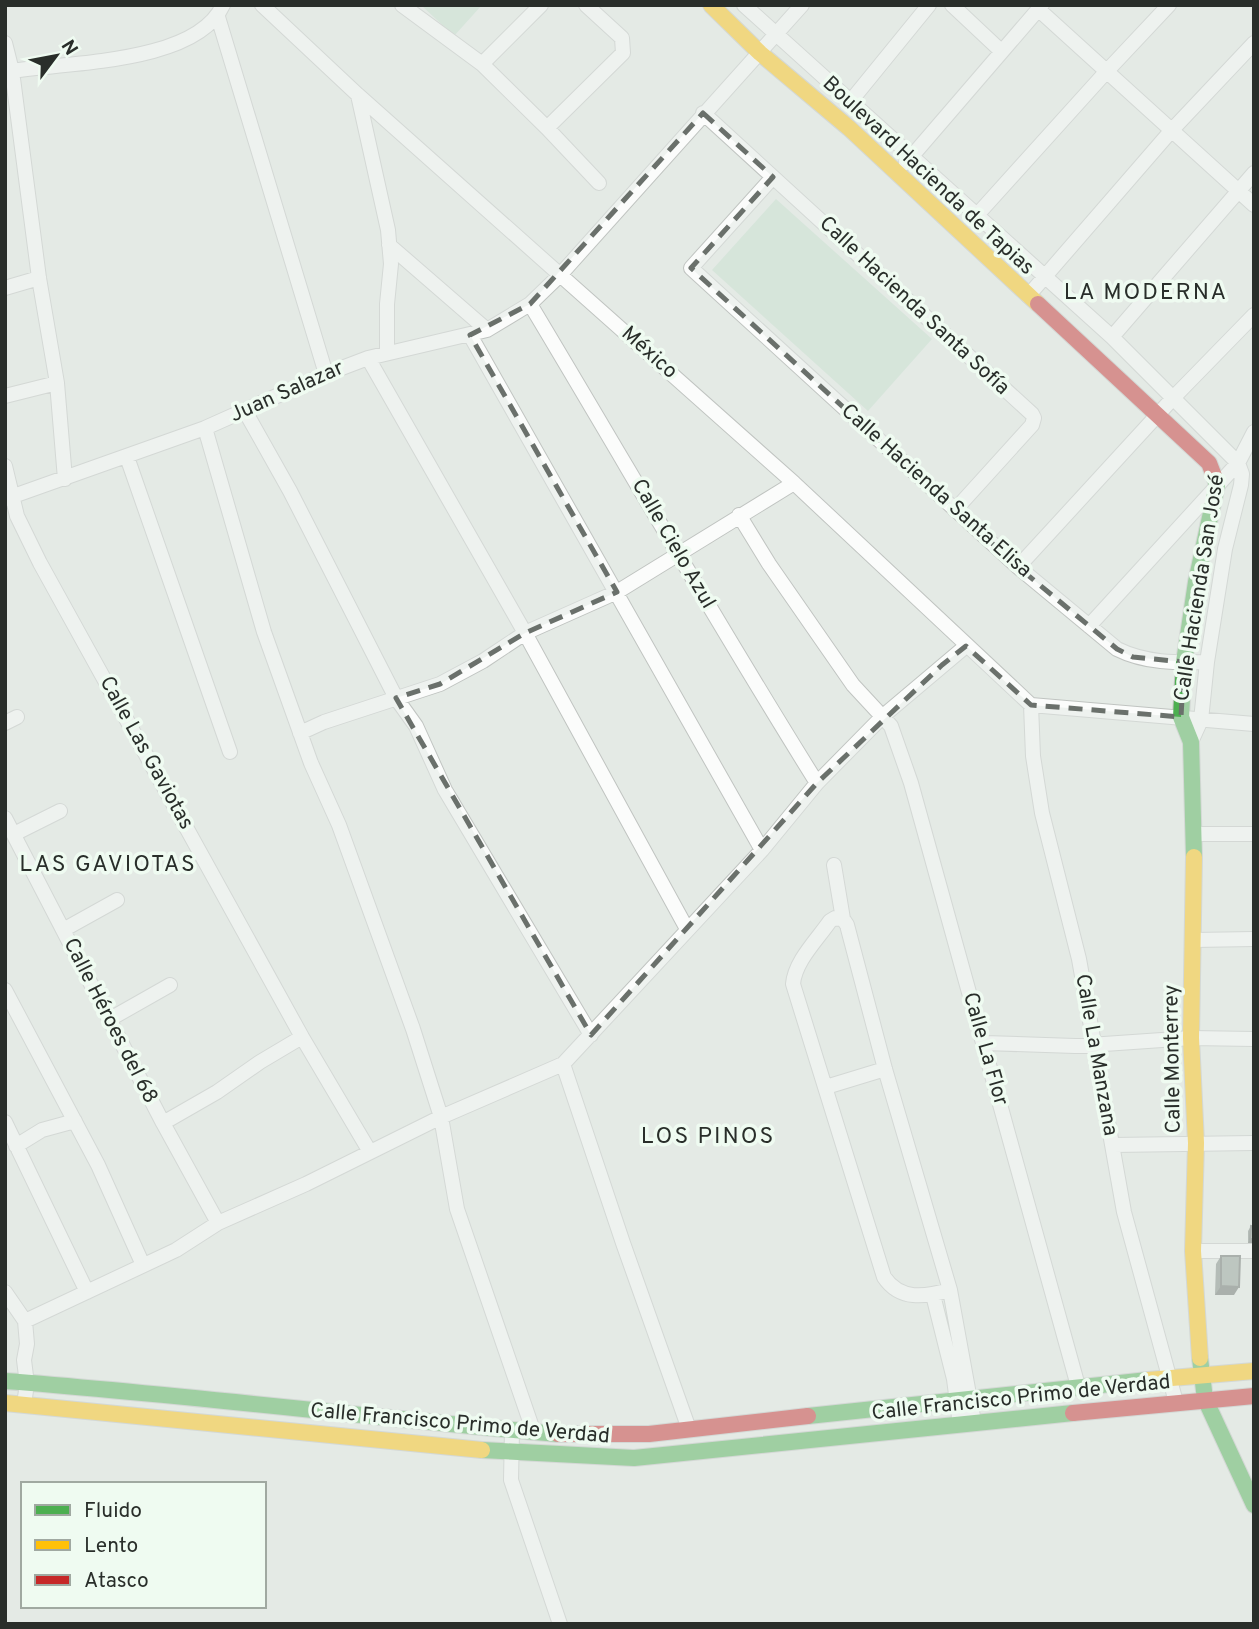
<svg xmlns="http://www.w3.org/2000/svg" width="1259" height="1629" font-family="Overpass,sans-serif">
<rect width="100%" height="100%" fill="#e4eae5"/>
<path fill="#c6e0cd" d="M421,5h61l-28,31z
M776,199l156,140 -64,72 -156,-141z"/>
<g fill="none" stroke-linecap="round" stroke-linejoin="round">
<g stroke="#c0c4c1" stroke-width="16">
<path id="street" d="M262,5l96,90 436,388 237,222
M402,5l80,59 65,64 52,55
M744,5l368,332 126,126 4,11 -1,11 -16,64 -18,113 -6,58 -10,22
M952,5l49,46
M1038,9l216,196
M218,17l108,357
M5,43l7,28 27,207 18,105 8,96
M482,64l59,-59
M5,72c57,-10 191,-7 218,-67
M358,95l30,135 3,34 -4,40v49
M850,102l79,-97
M703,113l329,301 2,4 -2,7 -77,85
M547,128l76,-75 -1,-15 -36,-33
M906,163l136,-158
M773,177l-82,91 327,299 99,82c28,14 59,14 90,13
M977,215l129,-143 63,-67
M389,245l98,85
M5,288l34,-10
M1028,296l143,-165 83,-88
M530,304c96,160 188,321 287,479
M470,335l292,515
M1112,337l142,-164
M368,358l157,275 162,296
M5,396l52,-13
M245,411l45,80 106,207 20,28 29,64 146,245
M205,428l59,204 47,131 28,62 74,204 28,88 16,92 77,224
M127,457l103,295
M5,466l12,50 23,47 262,474 68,115
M5,499l200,-71 121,-54 42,-16 119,-28 43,-26 30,-29 242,-270
M739,515l30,49 84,121 38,41 20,57 167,603
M1018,567l156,-170 80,-82
M1089,626l149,-163 16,-31
M1031,705l2,51 9,57 37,146 45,253 52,190
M1031,705l223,19
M5,723l12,-6
M300,733l24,-11 116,-38 43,-23 42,-28 92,-41 177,-109
M5,818l158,305 55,100
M14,834l46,-23
M1194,834h60
M834,865l9,54
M63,930l54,-30
M1194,940l60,-1
M5,990l93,175 45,100
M110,1019l60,-34
M984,1043l91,3 116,-8 63,1
M563,1064l60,179 66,186
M826,1087l59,-18
M5,1122l82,170
M163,1123l54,-31 43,-30 42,-25
M1113,1145l141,-2
M16,1146l26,-16 33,-9
M1193,1251h61
M950,1290c-25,7 -50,11 -66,-13l-91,-293c2,-23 24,-44 37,-63l5,-3 8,1 4,6 38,144 65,221 24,132
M5,1292l20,29 2,23 -3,16 3,24 -3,20
M933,1295l21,84 6,46
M25,1321l151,-71 42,-27 88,-39 135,-67 122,-53 199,-214 55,-67 66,-67 83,-70
M512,1431l-1,49 49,144"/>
</g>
<g stroke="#c0c4c1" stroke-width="18">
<path id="fast" d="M1194,857l-3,-115 -10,-25 3,-55 12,-80 21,-97 -3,-9
M1200,1358l5,41 49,106
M5,1381c185,14 368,37 553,53
M808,1416l340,-36
M482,1450l152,8 439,-45"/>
</g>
<g stroke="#c0c4c1" stroke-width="18">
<path id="slow" d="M711,5l49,48 89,75 189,176
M1194,857l-3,181 5,105 -3,108 7,107
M1148,1380l106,-9
M5,1403l477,47"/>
</g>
<g stroke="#c0c4c1" stroke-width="18">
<path id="jam" d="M1038,304l171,159 5,13
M1073,1413l181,-17
M558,1434h91l159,-18"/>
</g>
<use href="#street" stroke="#fbfcfb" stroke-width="14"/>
<use href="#fast" stroke="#4caf50" stroke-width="16"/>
<use href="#slow" stroke="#ffc107" stroke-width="16"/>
<use href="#jam" stroke="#c62828" stroke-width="16"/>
</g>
<path fill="#7b857e" d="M1251,1226l3,17h-6v-12z
M1221,1256l13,39h-19l1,-31z"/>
<path fill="#646c66" d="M1250,1239h4v4h-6z
M1221,1286l18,1 -5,8h-19z"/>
<path fill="#8f9b92" stroke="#646c66" stroke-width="2" d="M1251,1226l3,1v12h-4z
M1221,1256h19l-1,31 -18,-1z"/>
<path d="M0 0H1259V1629H0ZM703,113l70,64 -82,91 327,299 99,82 16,8 51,5 -3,55 -150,-12 -65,-59 -24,19 -125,118 -226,252 -195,-337 44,-14 85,-51 92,-41 -147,-257 60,-31z" fill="#e4eae5" fill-opacity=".55" fill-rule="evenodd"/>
<path fill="none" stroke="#6a706b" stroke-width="5" stroke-dasharray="14 9" stroke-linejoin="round" d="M703,113l70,64 -82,91 327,299 99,82 16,8 51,5 -3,55 -150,-12 -65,-59 -24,19 -125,118 -226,252 -195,-337 44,-14 85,-51 92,-41 -147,-257 60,-31z"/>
<g text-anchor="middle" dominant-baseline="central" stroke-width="7" stroke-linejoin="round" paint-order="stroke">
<g font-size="21" fill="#292e2a" stroke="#effbf1">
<text transform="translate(928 176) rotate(43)">Boulevard Hacienda de Tapias</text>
<text transform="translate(914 306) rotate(43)">Calle Hacienda Santa Sofía</text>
<text transform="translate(649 353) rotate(42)">México</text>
<text transform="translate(287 392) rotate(-24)">Juan Salazar</text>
<text transform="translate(936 491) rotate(42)">Calle Hacienda Santa Elisa</text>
<text transform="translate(673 544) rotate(60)">Calle Cielo Azul</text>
<text transform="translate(1200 588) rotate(-81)">Calle Hacienda San José</text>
<text transform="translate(146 753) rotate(61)">Calle Las Gaviotas</text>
<text transform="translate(110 1021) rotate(63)">Calle Héroes del 68</text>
<text transform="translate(985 1049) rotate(74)">Calle La Flor</text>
<text transform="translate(1096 1055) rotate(80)">Calle La Manzana</text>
<text transform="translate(1173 1059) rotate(-91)">Calle Monterrey</text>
<text transform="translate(1021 1398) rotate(-6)">Calle Francisco Primo de Verdad</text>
<text transform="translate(460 1424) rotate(5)">Calle Francisco Primo de Verdad</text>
</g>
<g font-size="23" letter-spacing="2" fill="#292e2a" stroke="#effbf1">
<text x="1146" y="293">LA MODERNA</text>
<text x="108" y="865">LAS GAVIOTAS</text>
<text x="708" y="1137">LOS PINOS</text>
</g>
</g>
<rect width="1259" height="1629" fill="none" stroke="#292e2a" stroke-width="14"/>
<rect x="21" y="1482" width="245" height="126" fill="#effbf1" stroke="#a0a9a1" stroke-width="2"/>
<rect x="35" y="1505" width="35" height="10" fill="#4caf50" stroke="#a0a9a1" stroke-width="2"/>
<text x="84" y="1517" font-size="21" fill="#292e2a">Fluido</text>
<rect x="35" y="1540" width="35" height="10" fill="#ffc107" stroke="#a0a9a1" stroke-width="2"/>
<text x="84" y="1552" font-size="21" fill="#292e2a">Lento</text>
<rect x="35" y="1575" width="35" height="10" fill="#c62828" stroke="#a0a9a1" stroke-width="2"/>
<text x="84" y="1587" font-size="21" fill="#292e2a">Atasco</text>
<g transform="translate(56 56) rotate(58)" stroke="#effbf1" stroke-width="5" paint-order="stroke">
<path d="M0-5L12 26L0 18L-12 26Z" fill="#292e2a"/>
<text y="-10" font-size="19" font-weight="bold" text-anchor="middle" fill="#292e2a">N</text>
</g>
</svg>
